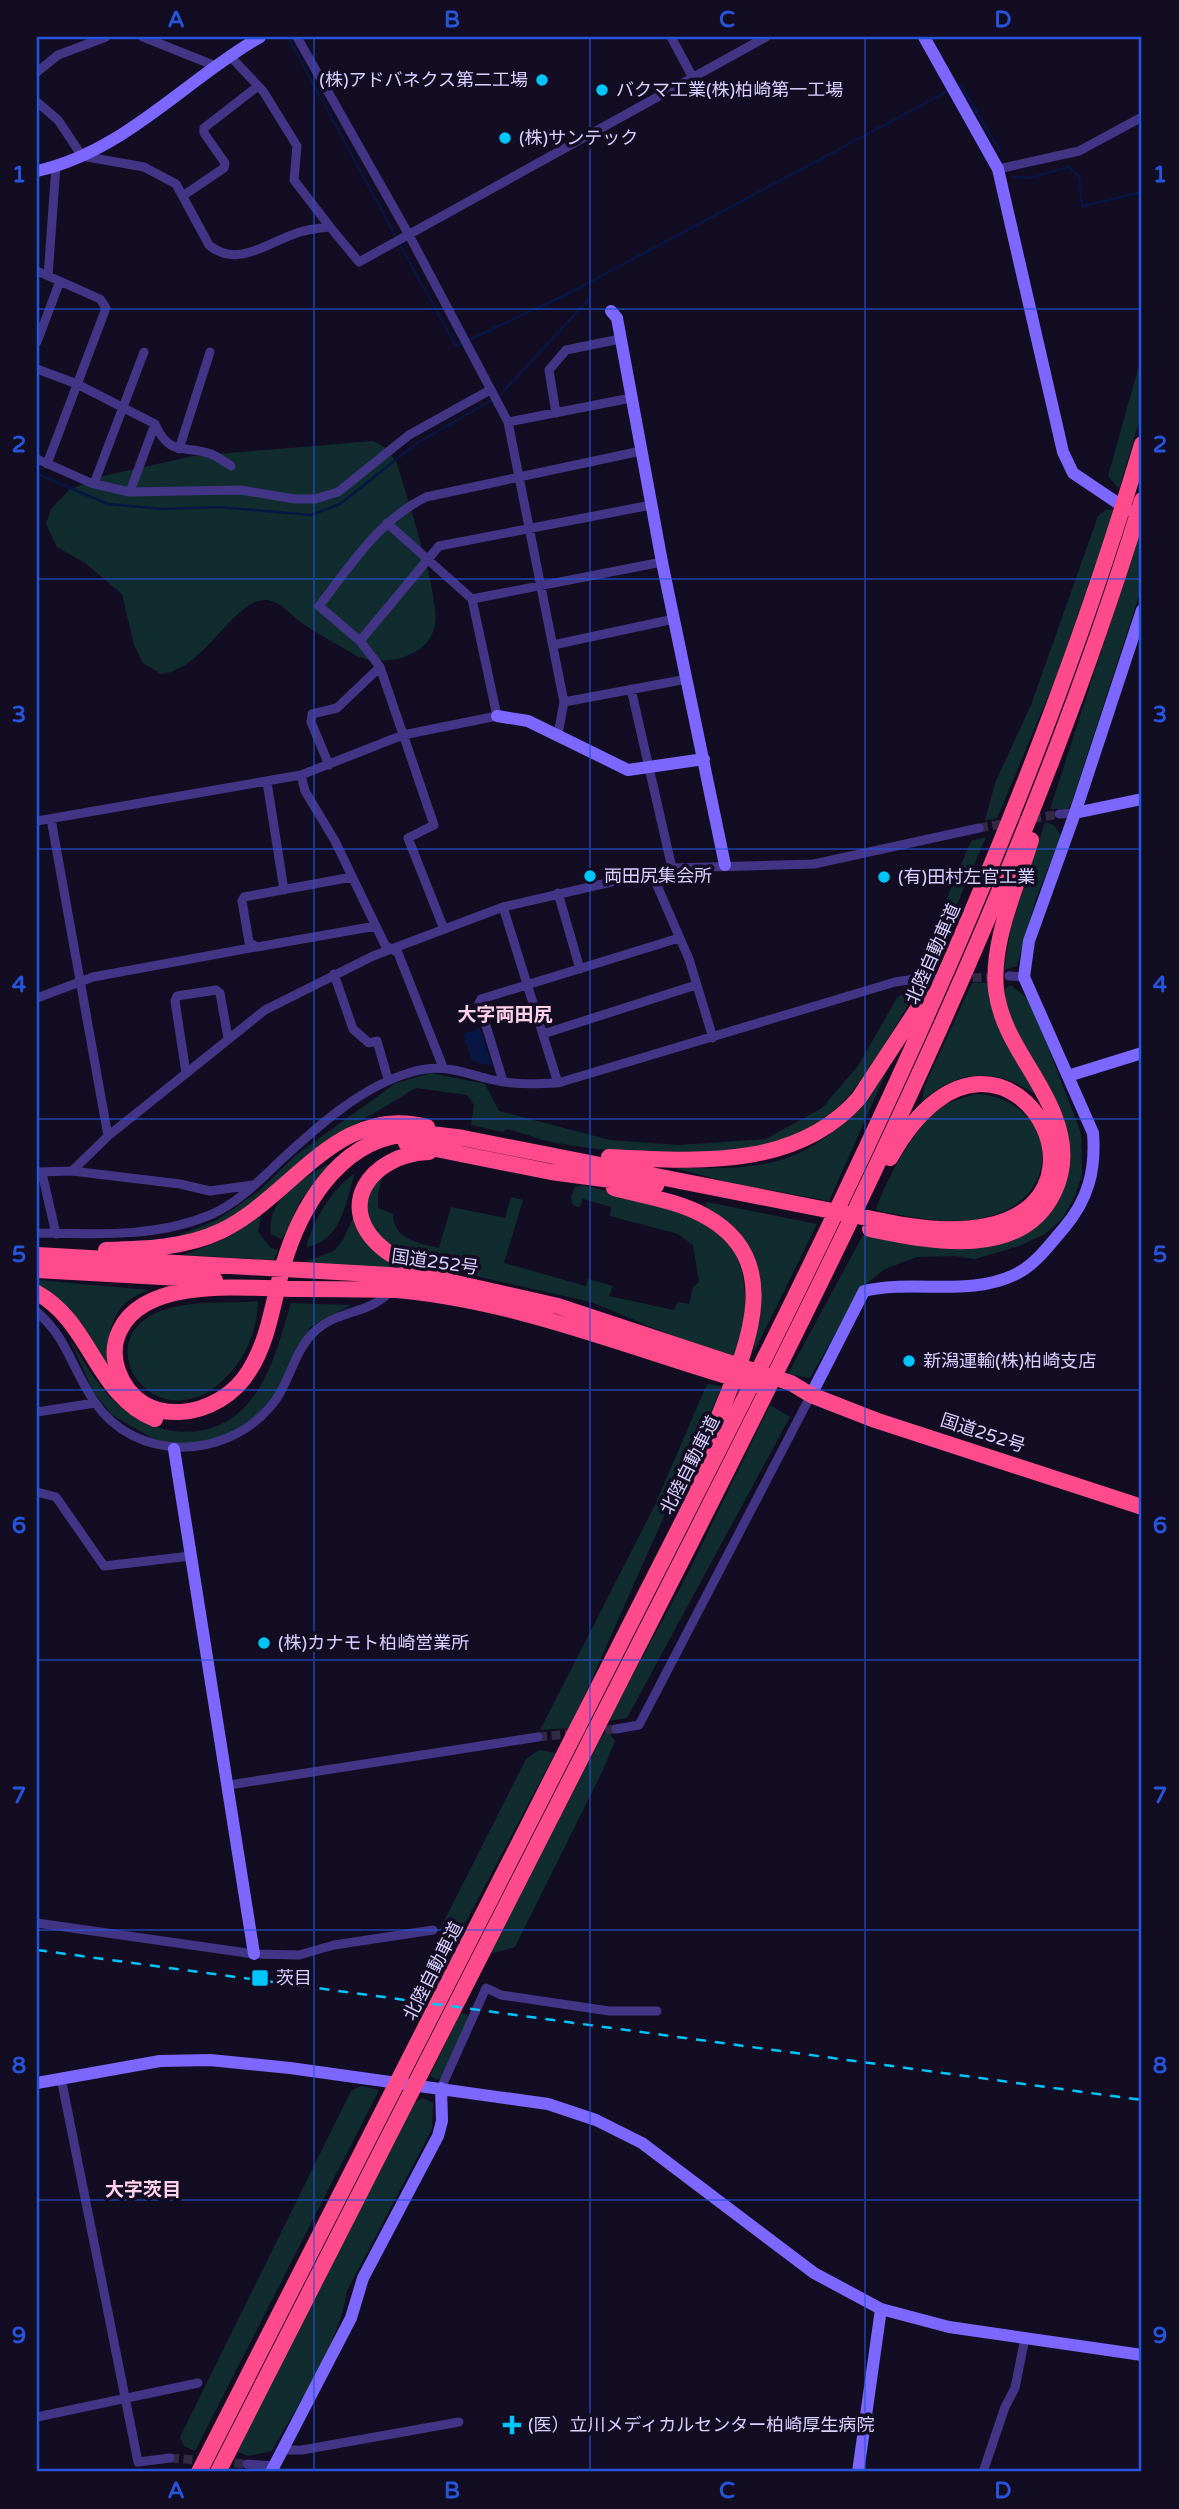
<svg xmlns="http://www.w3.org/2000/svg" width="1179" height="2509" font-family="'Varela Round','Noto Sans JP',sans-serif">
<rect width="100%" height="100%" fill="#130d24"/>
<path fill="#102c2e" d="M1142,355v57l-23,77 -11,-13z
M373,441l13,7 11,15c9,33 43,133 38,161 -3,18 -15,27 -31,33 -13,5 -35,5 -47,-1 -18,-11 -38,-21 -55,-33 -12,-8 -20,-21 -35,-23 -33,-3 -62,70 -106,74l-18,-11 -9,-18 -12,-51 -37,-31 -28,-16 -11,-23 5,-15 18,-19 34,-14 90,-20z
M1106,510h8l-59,170 -58,138 -12,3 10,-38 36,-78 67,-189z
M1141,529l1,58 -71,217 -3,5h-18z
M1045,822l9,3 7,11 -26,65 -18,65 -13,4 7,-43z
M986,837l-55,128 -7,7 -2,-15 49,-116z
M972,983h16c7,48 27,73 50,113 -41,-29 -78,-28 -116,5l2,-14z
M1011,985l19,16 51,132 1,42 -7,21 -13,23 -17,15 -26,12 -44,13 -20,-3 -38,1 -32,12 -24,19 -51,90 -22,-4 75,-139 43,8 117,-12 40,-44 7,-27 -4,-32 -61,-120 -1,-19z
M909,987h10c-24,38 -45,82 -76,115 -61,66 -205,55 -286,41 -19,-3 -32,-10 -50,-14l-4,3 -32,-7 3,-20 -7,-10 -51,-7 -84,50 -91,77 -45,20 -34,7 55,-22 41,-28 38,-37 100,-72 35,-10 54,11 14,27 111,29 69,5 87,-6 56,-31 36,-42 39,-68z
M889,1066l-60,135 -102,-19 -55,-15c111,6 153,-8 217,-101z
M977,1094c77,5 90,98 17,121 -38,12 -80,3 -118,-5 9,-29 37,-79 60,-99 11,-10 27,-13 41,-17z
M333,1162l-33,39 -15,34 -4,4 -10,-5c-6,-35 35,-58 62,-72z
M355,1173c-9,29 -14,69 -49,74 9,-29 24,-56 49,-74z
M383,1176l-5,17v15l15,6c0,26 26,29 46,34l12,-41 54,11 6,-21 12,3 -19,63 82,23 2,-7 25,7 -4,10 65,14 4,-8 11,2 4,-17 6,-5 -6,-37 -15,-11 -68,-18 1,-9 -28,-8 -4,9 -7,-4 -1,-7 4,-10 8,-2c38,10 79,17 115,33 56,24 54,96 35,143l-142,-59 -168,-38 -38,-21 -17,-23 -2,-14 4,-12 5,-13z
M707,1202l110,22 -64,130c6,-31 8,-97 -15,-122 -9,-10 -28,-14 -33,-26z
M355,1213l62,62 -113,-13 30,-11 9,-11z
M261,1214l-3,18 13,16 7,2 -4,10 -90,-5 43,-17z
M37,1280l113,10c-39,12 -43,40 -41,78l-72,-80z
M258,1301c-1,27 -10,52 -28,72 -68,77 -147,-29 -72,-61 32,-13 67,-8 100,-11z
M291,1303l60,2 -41,22 -26,54 -15,20 -15,17 -41,25 -47,3 -54,-31 -19,-24 -23,-51c13,19 24,41 40,57 37,40 102,51 140,4 22,-27 31,-65 41,-98z
M707,1384l15,2 -152,342 -30,2 114,-223z
M770,1405l20,12 -163,301 -19,3 78,-144z
M603,1734h7l5,7 -12,29 -88,177 -25,7z
M539,1750l16,3 -107,203 -8,-27 86,-170z
M460,2013l13,3 -31,61 -5,3 -7,-4z
M361,2086l18,4 -184,361 -11,-5 -4,-9 171,-346z
M424,2098l9,5 -1,26 -85,162c-9,57 -48,110 -75,160l-23,5 -12,-4 178,-350z"/>
<path fill="#071642" d="M480,1028l12,38 -20,-5 -9,-27z"/>
<g fill="none" stroke-linecap="round" stroke-linejoin="round">
<path stroke="#071642" stroke-width="2.5" d="M288,37l108,200
M957,87l4,-2 39,66
M1013,177l15,1 41,-11 10,10 3,29 60,-14
M399,243l57,103 115,-54 377,-201
M498,397l93,-100
M37,474l71,30 56,5 54,-2 93,8 29,-11 77,-61 75,-43"/>
<path stroke="#312a45" stroke-width="9" stroke-dasharray="9 4.5" stroke-linecap="butt" d="M979,828l80,-14
M959,978l38,-1
M915,979l30,-1
M538,1737l78,-8
M170,2458l37,3
M221,2462l26,2"/>
<path stroke="#423585" stroke-width="9" d="M143,37l70,28
M297,37l112,198 99,187 56,280 -6,32
M671,37l21,39
M229,55l34,36 34,55 -3,34 36,47
M37,72l21,-17 48,-18
M37,102l21,18 24,36 62,11 32,17 33,61c28,24 59,-3 88,-12 11,-4 22,-5 33,-6l29,35 407,-225
M998,169l81,-18 63,-34
M184,195l40,-27 1,-5 -21,-30v-5l54,-42
M37,271l63,28 6,9 -59,156
M48,276l8,-110
M37,342l23,-61
M37,369l40,15 78,40c15,34 29,20 56,30 7,3 14,8 20,12
M556,413l-7,-43 17,-20 54,-11
M508,422l123,-24
M179,449l31,-97
M37,459l54,24 38,9 111,-2 55,9h20l23,-7 71,-57 81,-45
M91,483l4,-2 49,-129
M132,486l23,-62
M472,599l190,-37
M360,641l79,-95 212,-41
M553,645l121,-26
M631,689l41,179
M564,702l123,-23
M329,765l-18,-43 1,-8 25,-6 43,-41
M301,775l4,16 30,50 50,104 13,8 45,114
M267,782l17,108
M1059,814l16,-1
M51,819l57,317
M37,821l264,-46 102,-40 94,-19 -25,-117 -85,-76
M652,874l37,85 24,79
M352,877l-108,20 -2,4 7,41 8,5 119,-21
M558,893l22,76
M503,907l55,176
M444,929l-36,-91 26,-13 -54,-158 -20,-26 -41,-35c32,-41 60,-86 107,-109l215,-46
M334,974l19,55 16,14 8,-2 11,38
M1009,976l15,1
M37,998l56,-21 163,-30
M543,1034l153,-49
M186,1073l-11,-72 2,-5 39,-6 4,3 8,45
M503,1081l-24,-78 2,-4 198,-61
M72,1171l108,13 30,7 43,-6
M37,1172l35,-1 36,-35 157,-126 108,-54 130,-49 169,-39 142,-4 165,-36
M42,1173l14,61
M37,1233c58,1 118,5 173,-18 27,-11 50,-35 71,-55 37,-34 81,-74 131,-88 30,-9 48,0 77,7 23,6 46,5 69,4l337,-101 20,-3
M37,1312c31,27 35,57 57,89 41,62 131,59 176,6 19,-21 23,-54 43,-74 24,-24 54,-17 78,-42
M37,1412l58,-9
M37,1492l19,5 48,69 87,-10
M616,1729l23,-4 172,-330
M229,1785l309,-48
M37,1923l217,31 45,1 35,-10 99,-15
M61,2078l77,384 32,-4
M441,2088l45,-100 15,7 108,16h48
M37,2417l161,-34
M282,2450h20l157,-28
M247,2464l27,2
M983,2472l22,-65 10,-19 10,-50"/>
<path stroke="#7c67ff" stroke-width="12" d="M924,37l74,132 65,283 10,21 55,37
M37,171c87,-19 148,-91 223,-134
M611,311l6,7 45,244 63,303
M497,716l31,5 100,49 76,-11
M1075,813l67,-14
M1068,1076l74,-23
M811,1395l53,-104c50,-12 107,7 154,-18 19,-10 32,-29 46,-45 24,-28 32,-58 29,-95l-69,-156 5,-36 46,-128 67,-203
M174,1449l80,505
M37,2083l123,-22 50,-1 80,8 258,36 48,16 46,23 172,130 67,36 68,18 193,28
M271,2472l80,-154 12,-40 75,-142 4,-15 -1,-33
M858,2472l23,-163"/>
<path stroke="#ff4b8c" stroke-width="16" d="M406,1143l145,29 105,14
M429,1152c-59,2 -98,57 -43,99 17,13 40,17 60,21
M609,1157c87,4 187,13 250,-59l67,-102
M614,1188c30,8 64,13 91,28 81,44 42,131 16,195 -10,23 -19,47 -28,70
M870,1229c59,12 151,32 184,-37 12,-25 10,-52 0,-77 -17,-44 -52,-77 -58,-125 -5,-50 21,-103 35,-150
M106,1250c39,-1 79,-2 115,-19 71,-34 116,-128 206,-104
M37,1255l352,20 67,8 102,23 233,77 20,12 64,25 267,87
M37,1270l178,10
M384,1289c132,9 251,62 377,97
M392,1290c-33,-1 -67,-1 -100,-1 -49,-1 -147,-12 -172,41 -6,12 -7,27 -2,41 22,62 103,47 131,0 20,-31 24,-70 34,-105 16,-56 54,-122 117,-131 21,-4 42,0 63,3l440,87c273,45 107,-282 -13,-67
M37,1293c54,29 59,103 118,126
M199,2472c149,-291 296,-582 444,-873 191,-374 379,-751 499,-1155
M218,2472c157,-309 315,-618 472,-928 171,-339 341,-680 452,-1044"/>
<path stroke="#00c5fb" stroke-width="2.5" stroke-dasharray="10 9" stroke-linecap="butt" d="M37,1950l1105,150"/>
</g>
<path fill="none" stroke="#2654da" stroke-width="2" stroke-opacity="0.55" d="M314,37v2435M590,37v2435M865,37v2435M37,309h1105M37,579h1105M37,849h1105M37,1119h1105M37,1390h1105M37,1660h1105M37,1930h1105M37,2200h1105"/>
<g fill="#00c5fb" stroke="#130d24" stroke-width="2.5">
<circle cx="542" cy="80" r="7"/>
<circle cx="602" cy="90" r="7"/>
<circle cx="505" cy="138" r="7"/>
<circle cx="590" cy="876" r="7"/>
<circle cx="884" cy="877" r="7"/>
<circle cx="909" cy="1361" r="7"/>
<circle cx="264" cy="1643" r="7"/>
<rect x="251" y="1969" width="18" height="18" rx="3.5"/>
<path d="M508.5 2414.5h7v7h7v7h-7v7h-7v-7h-7v-7h7z"/>
</g>
<g text-anchor="middle" dominant-baseline="central" stroke-width="7" stroke-linejoin="round" paint-order="stroke">
<g font-size="18" fill="#dad0ff" stroke="#130d24" text-anchor="start">
<text x="528" y="80" text-anchor="end">(株)アドバネクス第二工場</text>
<text x="616" y="90">バクマ工業(株)柏崎第一工場</text>
<text x="519" y="138">(株)サンテック</text>
<text x="604" y="876">両田尻集会所</text>
<text x="898" y="877">(有)田村左官工業</text>
<text x="923" y="1361">新潟運輸(株)柏崎支店</text>
<text x="278" y="1643">(株)カナモト柏崎営業所</text>
<text x="276" y="1978">茨目</text>
<text x="528" y="2425">(医）立川メディカルセンター柏崎厚生病院</text>
</g>
<g font-size="18" fill="#dad0ff" stroke="#130d24">
<text transform="translate(933 954) rotate(-66)">北陸自動車道</text>
<text transform="translate(435 1262) rotate(8)">国道252号</text>
<text transform="translate(983 1433) rotate(18)">国道252号</text>
<text transform="translate(690 1465) rotate(-63)">北陸自動車道</text>
<text transform="translate(433 1971) rotate(-63)">北陸自動車道</text>
</g>
<g font-size="19" font-weight="bold" fill="#ffd2e9" stroke="#130d24">
<text x="505" y="1015">大字両田尻</text>
<text x="143" y="2190">大字茨目</text>
</g>
</g>
<rect width="1179" height="2509" fill="none" stroke="#130d24" stroke-width="77"/>
<rect x="38" y="38" width="1102" height="2432" fill="none" stroke="#2654da" stroke-width="2.5"/>
<g font-size="23" text-anchor="middle" font-weight="bold" fill="#2654da">
<text x="176" y="27">A</text>
<text x="452" y="27">B</text>
<text x="727" y="27">C</text>
<text x="1003" y="27">D</text>
<text x="19" y="182">1</text>
<text x="1160" y="182">1</text>
<text x="19" y="452">2</text>
<text x="1160" y="452">2</text>
<text x="19" y="722">3</text>
<text x="1160" y="722">3</text>
<text x="19" y="992">4</text>
<text x="1160" y="992">4</text>
<text x="19" y="1262">5</text>
<text x="1160" y="1262">5</text>
<text x="19" y="1533">6</text>
<text x="1160" y="1533">6</text>
<text x="19" y="1803">7</text>
<text x="1160" y="1803">7</text>
<text x="19" y="2073">8</text>
<text x="1160" y="2073">8</text>
<text x="19" y="2343">9</text>
<text x="1160" y="2343">9</text>
<text x="176" y="2498">A</text>
<text x="452" y="2498">B</text>
<text x="727" y="2498">C</text>
<text x="1003" y="2498">D</text>
</g>
</svg>
